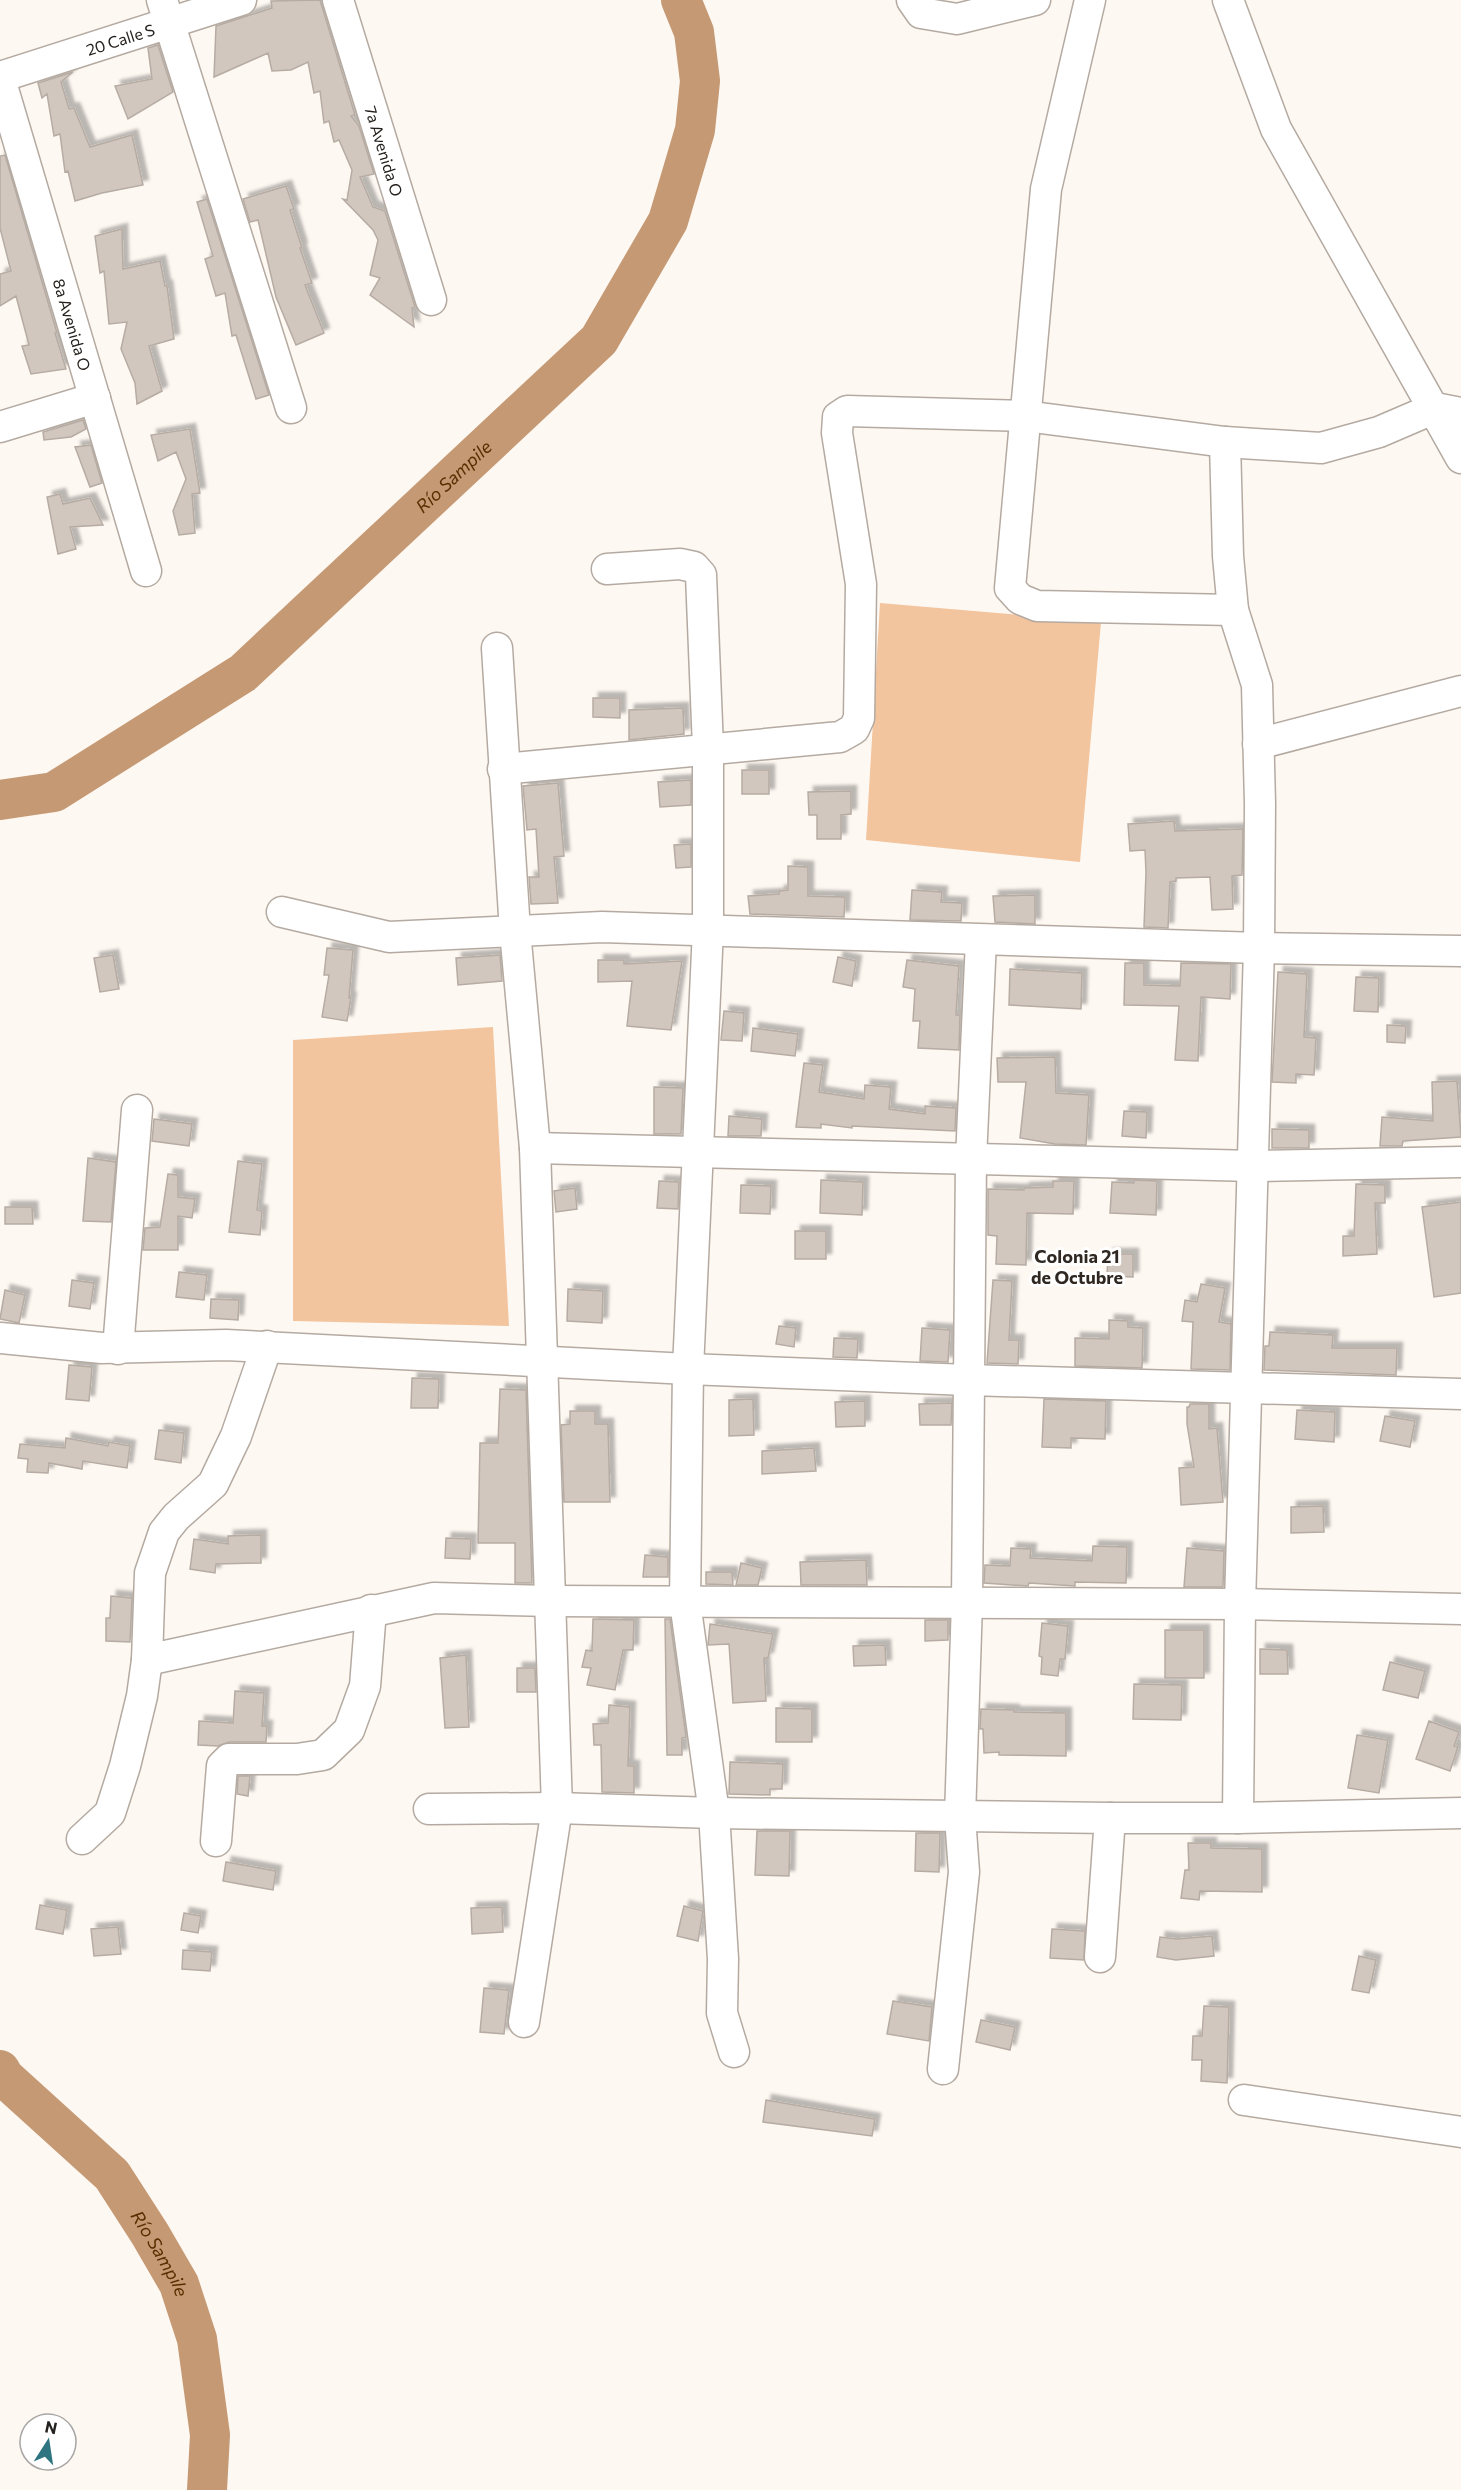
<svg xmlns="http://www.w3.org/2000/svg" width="1461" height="2490" font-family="Commissioner,sans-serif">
<defs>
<filter id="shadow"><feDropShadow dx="5.5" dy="-5.5" stdDeviation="1.5" flood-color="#0004"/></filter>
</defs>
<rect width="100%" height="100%" fill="#fef8f2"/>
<path fill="#f3c59f" d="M880,603l221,19 -21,240 -214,-22z
M493,1027l16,299 -216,-5v-281z"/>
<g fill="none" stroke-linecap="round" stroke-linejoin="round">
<g stroke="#c59974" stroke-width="40">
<path id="s1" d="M0,800l54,-8 189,-119 356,-333 69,-119 27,-91 5,-49 -6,-49 -13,-32"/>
<path id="s2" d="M0,2070l4,7 108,98 38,59 29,50 18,55 13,96 -3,55"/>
</g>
</g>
<path fill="#d1c7be" stroke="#b6aca4" stroke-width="1.5" filter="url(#shadow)" d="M320,0l35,115 -4,1 8,10 15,48 -14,3 13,30 12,4 30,96 -3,1 2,19 -44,-32 10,-17 -10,-3 8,-35 -5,-10 -30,-31 4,1 5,-30 -13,-30 -5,2 -5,-21 -5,2 -4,-32 -6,2 -6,-31 -17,8 -19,1 -4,-18 -54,24 2,-51 56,-18 -1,-7z
M158,45l15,47 -45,27 -13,-33 37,-7 -4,-31z
M73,72l-12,10 8,27 5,-1 16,39 42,-12 11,50 -41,8 -27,8 -7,-30 -3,1 -5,-38 -6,2 -7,-42 -5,4 -4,-15z
M5,155l52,178h-2l11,36 -35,5 -9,-28 7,-1 -13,-49 -16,10v-32l11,-3 -11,-43v-72z
M286,186l8,23 -4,1 12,38h-2l12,35 -7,2 19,48 -28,12 -20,-48 -18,-77 -8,2 -7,-23z
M207,199l62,196 -13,4 -20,-64 -4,1 -7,-43 -9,3 -11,-37 8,-3 -16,-54z
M122,229l1,40 37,-8 5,25h2l7,53 -25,7 13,45 -25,13 -2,-21 -14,-34 6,-27 -18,2 -5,-53 -4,2 -5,-37z
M83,420l3,9 -15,8 -27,3 -1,-8z
M190,429l10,64 -8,1 3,39 -16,2 -6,-24 13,-32 -10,-27 -18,9 -7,-26z
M91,445l11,38 -12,4 -15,-40z
M60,494l3,10 27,-6 13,27 -33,2 6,22 -18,5 -11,-57z
M593,698h27v20l-27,-1z
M683,708l1,26 -55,6v-30z
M742,770h27v24h-27z
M691,780v25l-31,2 -2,-25z
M558,783l6,73 -10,1 4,46 -27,1 -2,-27h10l-3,-48 -9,1 -4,-44z
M851,791v23l-10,1v24h-24v-24h-8l-1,-23z
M1174,821l1,10 68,-2 -1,46 -10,1 1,33 -21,1 -2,-33 -34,1v3l-6,1 -2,46 -24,-1 2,-55 -1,-22 -15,1 -2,-27z
M691,844v23l-15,1 -2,-23z
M788,866l20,1v29l37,1 -1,20 -94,-3 -2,-18 31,-2v-3l9,-1z
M912,890l30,2 -1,10 21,1 -1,18 -51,-1z
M1035,895v29l-40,-2 -2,-26z
M327,948l26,2 -4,48h2l-4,23 -25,-4 7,-42h-5z
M113,955l6,34 -19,3 -6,-34z
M500,955l2,26 -44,4 -2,-27z
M838,957l18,4 -4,25 -19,-4z
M598,960h26v4l58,-3 -11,69 -44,-4 5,-45 -34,1z
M907,960l52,6 -3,49h4l-1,35 -41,-2 2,-27h-7l2,-32 -12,-2z
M1125,963h19v22l36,1 1,-23 50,1 -1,35 -29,-2 -3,64 -23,-1 4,-54 -55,-1z
M1010,969l72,4 -1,36 -72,-4z
M1278,972l29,2 -3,63 12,1 -2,37 -18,-1v9l-24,-1z
M1356,977l23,1 -1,34 -24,-1z
M724,1011l20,2 -2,28 -21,-1z
M1387,1025l19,1 -1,17 -18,-1z
M753,1028l45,6 -3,22 -44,-5z
M1055,1057l1,36 33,2 -3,50 -31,-1 -35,-6 6,-56h-28l-1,-24z
M804,1063l19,2 -4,27 45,7 1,-14 26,2 -2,22 36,5v-8l31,2 -1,23 -103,-5v2l-31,-4v4l-25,-1z
M1457,1081l4,56 -58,4 -1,5h-22l2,-29 51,4 -1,-39z
M654,1087l29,1 -2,46h-27z
M1124,1111l23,1 -1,26 -24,-2z
M729,1116l33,3 -1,17h-33z
M154,1119l38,5 -3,22 -37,-5z
M1272,1129l37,1v18h-37z
M88,1158l28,4 -5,60 -28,-1z
M238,1161l24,3 -5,46 5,1 -2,24 -31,-3z
M168,1174l10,1v22l17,2 -3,19 -14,-2v34h-35l2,-22 15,-1z
M821,1180l42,2 -1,33 -42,-2z
M1134,1180l23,1 -1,34 -46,-2 2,-31 22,1z
M659,1181l20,1 -1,27 -21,-1z
M1053,1181h21l-1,33 -46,-1 -1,52 -30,-1 1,-28 -9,-1v-46l36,1v-2l29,-1z
M1356,1184l29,1v18h-10l2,51 -34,2v-20h11z
M741,1185l30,1 -1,28 -30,-1z
M575,1188l2,21 -21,3 -2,-21z
M1461,1202v91l-27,4 -12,-90z
M5,1207h27l1,17h-28z
M795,1231h31v28h-31z
M1108,1254h25v23l-26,-1z
M179,1272l28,3 -3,25 -28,-3z
M72,1280l22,3 -4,26 -21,-3z
M993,1280l19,1 -3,59h10l-1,24 -31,-1z
M1201,1284l24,4 -6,34 12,2 -1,46 -39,-1 2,-47 -11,-1 3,-21 12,2z
M568,1289l35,2 -1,32 -35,-2z
M5,1290l20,5 -6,28 -19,-4z
M211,1299l28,1 -1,20 -28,-2z
M1109,1320l19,1v6l15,1 -1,40 -67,-2v-28l34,1z
M779,1326l17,2 -2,19 -18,-3z
M922,1328l28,2 -2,32 -28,-1z
M1270,1332l63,3 -1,13h65l-1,27 -132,-5 1,-24h4z
M834,1338l24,1 -1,19 -24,-1z
M69,1365l23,2 -3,34 -23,-2z
M412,1378l27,1 -1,29h-27z
M500,1389l26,1 6,193h-17v-40h-37l2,-100h18z
M753,1399l1,36 -25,1v-36z
M1044,1399l62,2 -1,38 -34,-1v10l-29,-1z
M865,1401v25l-29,1 -1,-25z
M952,1403l-1,22h-31l-1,-21z
M1190,1404h19v25l8,-1 6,74 -42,3 -2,-37 15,-1 -7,-43v-17h2z
M1297,1410l38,2 -1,30 -39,-3z
M570,1411h25v13h13l2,78h-46l-3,-77 9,-1z
M1385,1416l30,5 -5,26 -30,-6z
M159,1430l25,3 -3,30 -26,-4z
M66,1438l42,8 1,-4 21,4 -3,22 -44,-7 -1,8 -33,-6 -1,10 -21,-1 1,-13 -10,-1 2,-14 45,4z
M814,1448l2,23 -54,3v-23z
M1323,1506l1,26 -33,1v-26z
M261,1535v28l-45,1 -1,9 -25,-4 4,-30 34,5v-8z
M446,1538l25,1 -1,20 -25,-1z
M1093,1546l34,1 -1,36 -51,-1v4l-46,-3 -1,3 -44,-3 1,-18 25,1 1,-18 20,1 -1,9 62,3z
M1187,1548l37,3 -1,36h-39z
M645,1555l23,2v20h-25z
M866,1560l1,25h-66l-1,-23z
M741,1563l21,5 -4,17h-22z
M706,1572h26l1,13 -27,-1z
M111,1596l21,2 -2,44 -24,-1v-23h4z
M593,1619l41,1 -1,30h-10l-8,40 -28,-5 4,-17 -9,-1 4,-17 6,1z
M665,1619h5l16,118 -4,1v17h-15z
M925,1620h23v20l-23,1z
M1042,1623l26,3 -3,33h-5l-2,17 -17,-2 1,-17 -3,-1z
M710,1624l63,10 -5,24h-4l2,43 -33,2 -4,-59 -21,1z
M1165,1630h39v48h-39z
M885,1645l1,20 -32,1 -1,-20z
M1260,1649l27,1 1,24h-28z
M466,1655l3,72 -24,1 -5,-70z
M1390,1662l35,9 -7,27 -35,-8z
M517,1668h18l1,24h-19z
M1134,1684l48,1 -1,35 -48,-1z
M235,1691l29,2 -2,33h5l-1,16h-37l-11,4 -20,-1 1,-24 34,2z
M609,1705l21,2 -2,59h6v27l-32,-1 -1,-47h-7l-1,-21 15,-1z
M776,1708l36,1v33h-36z
M981,1709l33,1v2l52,1v43l-67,-1v-3l-15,1 -1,-24h-3z
M1429,1721l30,11 -5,14 4,1 -8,24 -34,-12z
M1357,1735l31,5 -9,53 -31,-5z
M730,1762l53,2 -1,25h-12v6l-41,-1z
M238,1776h12l-2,20 -11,-2z
M757,1831h33l-1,45 -34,-1z
M916,1833h24l-1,39 -24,-1z
M1188,1843h23v5l51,1v43l-62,-1 -1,9 -18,-2 4,-28h4z
M226,1862l50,9 -3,19 -50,-9z
M40,1905l27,5 -4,24 -27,-5z
M684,1906l19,5 -5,30 -21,-5z
M502,1907l1,25 -31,2 -1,-26z
M184,1913l17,3 -3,17 -17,-3z
M118,1927l3,27 -27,2 -3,-27z
M1052,1929l33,2 -1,29 -34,-2z
M1212,1936l2,20 -38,4 -19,-3 3,-20 17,2z
M183,1950l29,2 -2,19 -28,-2z
M1359,1956l17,4 -7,33 -17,-3z
M484,1988l25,2 -5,44 -24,-2z
M893,2001l39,6 -3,34 -42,-7z
M1204,2006l25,1 -2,76 -26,-2 1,-21h-10l1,-24h9z
M981,2020l34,7 -5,23 -34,-8z
M766,2100l109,19 -3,17 -109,-14z"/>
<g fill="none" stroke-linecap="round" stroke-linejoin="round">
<g stroke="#b4aaa1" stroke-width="33">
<g id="minor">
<path d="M162,0l129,408"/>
<path id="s3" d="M338,0l93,300"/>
<path d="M912,0l9,13 36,6 78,-19"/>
<path d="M1090,0l-44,189 -36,399 10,11 17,7 196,4"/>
<path d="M1228,0l48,129 185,329"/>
<path id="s4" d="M0,77l241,-77"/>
<path id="s5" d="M0,79l146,492"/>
<path d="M0,427l95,-29"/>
<path d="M1225,442l3,114 5,54 24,75 3,119 -1,144 -19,656 -2,214"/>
<path d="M607,569l73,-5 14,3 7,8 7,173v181l-20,440 -3,233 29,211 9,146 -1,54 12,39"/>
<path d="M497,648l18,283 20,217 22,660 -33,214"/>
<path d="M1258,744l203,-53"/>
<path d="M503,769l337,-32 14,-8 5,-11 2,-134 -24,-151 1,-16 9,-6 178,5 200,26 96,6 58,-16 56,-24 26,5"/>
<path d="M282,912l107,25 213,-10 657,21 202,3"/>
<path d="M535,1148l719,18 207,-4"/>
<path d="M0,1338l102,10 124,-3 462,24 280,11 493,14"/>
<path d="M118,1349l19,-239"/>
<path d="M147,1660l287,-62 118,3 688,3 221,5"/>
<path d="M429,1809l128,-1 157,5 396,5h128l223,-5"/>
<path d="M82,1839l28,-26 15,-47 17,-70 5,-36 3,-87 14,-41 12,-15 37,-33 23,-48 31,-90"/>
<path d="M216,1841l6,-75 7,-7h68l26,-4 26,-25 16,-44 6,-76"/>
<path d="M1100,1957l10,-139"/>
<path d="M943,2069l21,-197 -4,-55 7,-215 4,-443 10,-219"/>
<path d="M1244,2100l217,32"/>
</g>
</g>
<use href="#minor" stroke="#fff" stroke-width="30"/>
</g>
<g text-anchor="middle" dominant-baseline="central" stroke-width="6" stroke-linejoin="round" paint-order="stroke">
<g font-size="16" fill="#25211e" stroke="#fff">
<text stroke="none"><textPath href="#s4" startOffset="126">20 Calle S</textPath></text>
<text stroke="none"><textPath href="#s3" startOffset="158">7a Avenida O</textPath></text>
<text stroke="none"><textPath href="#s5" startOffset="256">8a Avenida O</textPath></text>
</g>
<g font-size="18" font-style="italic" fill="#592f00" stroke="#fff">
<text stroke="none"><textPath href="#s1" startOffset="566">Río Sampile</textPath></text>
<text stroke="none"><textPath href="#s2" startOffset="246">Río Sampile</textPath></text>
</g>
<g font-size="18" font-weight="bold" fill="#2f2721" stroke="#fff">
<text x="1077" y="1256">Colonia 21<tspan x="1077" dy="21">de Octubre</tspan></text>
</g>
</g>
<g transform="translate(48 2442) rotate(12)"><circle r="28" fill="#ffffff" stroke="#a8a6a5" stroke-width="1.5"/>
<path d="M0-4.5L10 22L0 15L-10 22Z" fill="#2e7481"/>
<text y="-9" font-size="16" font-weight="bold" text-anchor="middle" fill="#25211e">N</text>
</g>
</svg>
